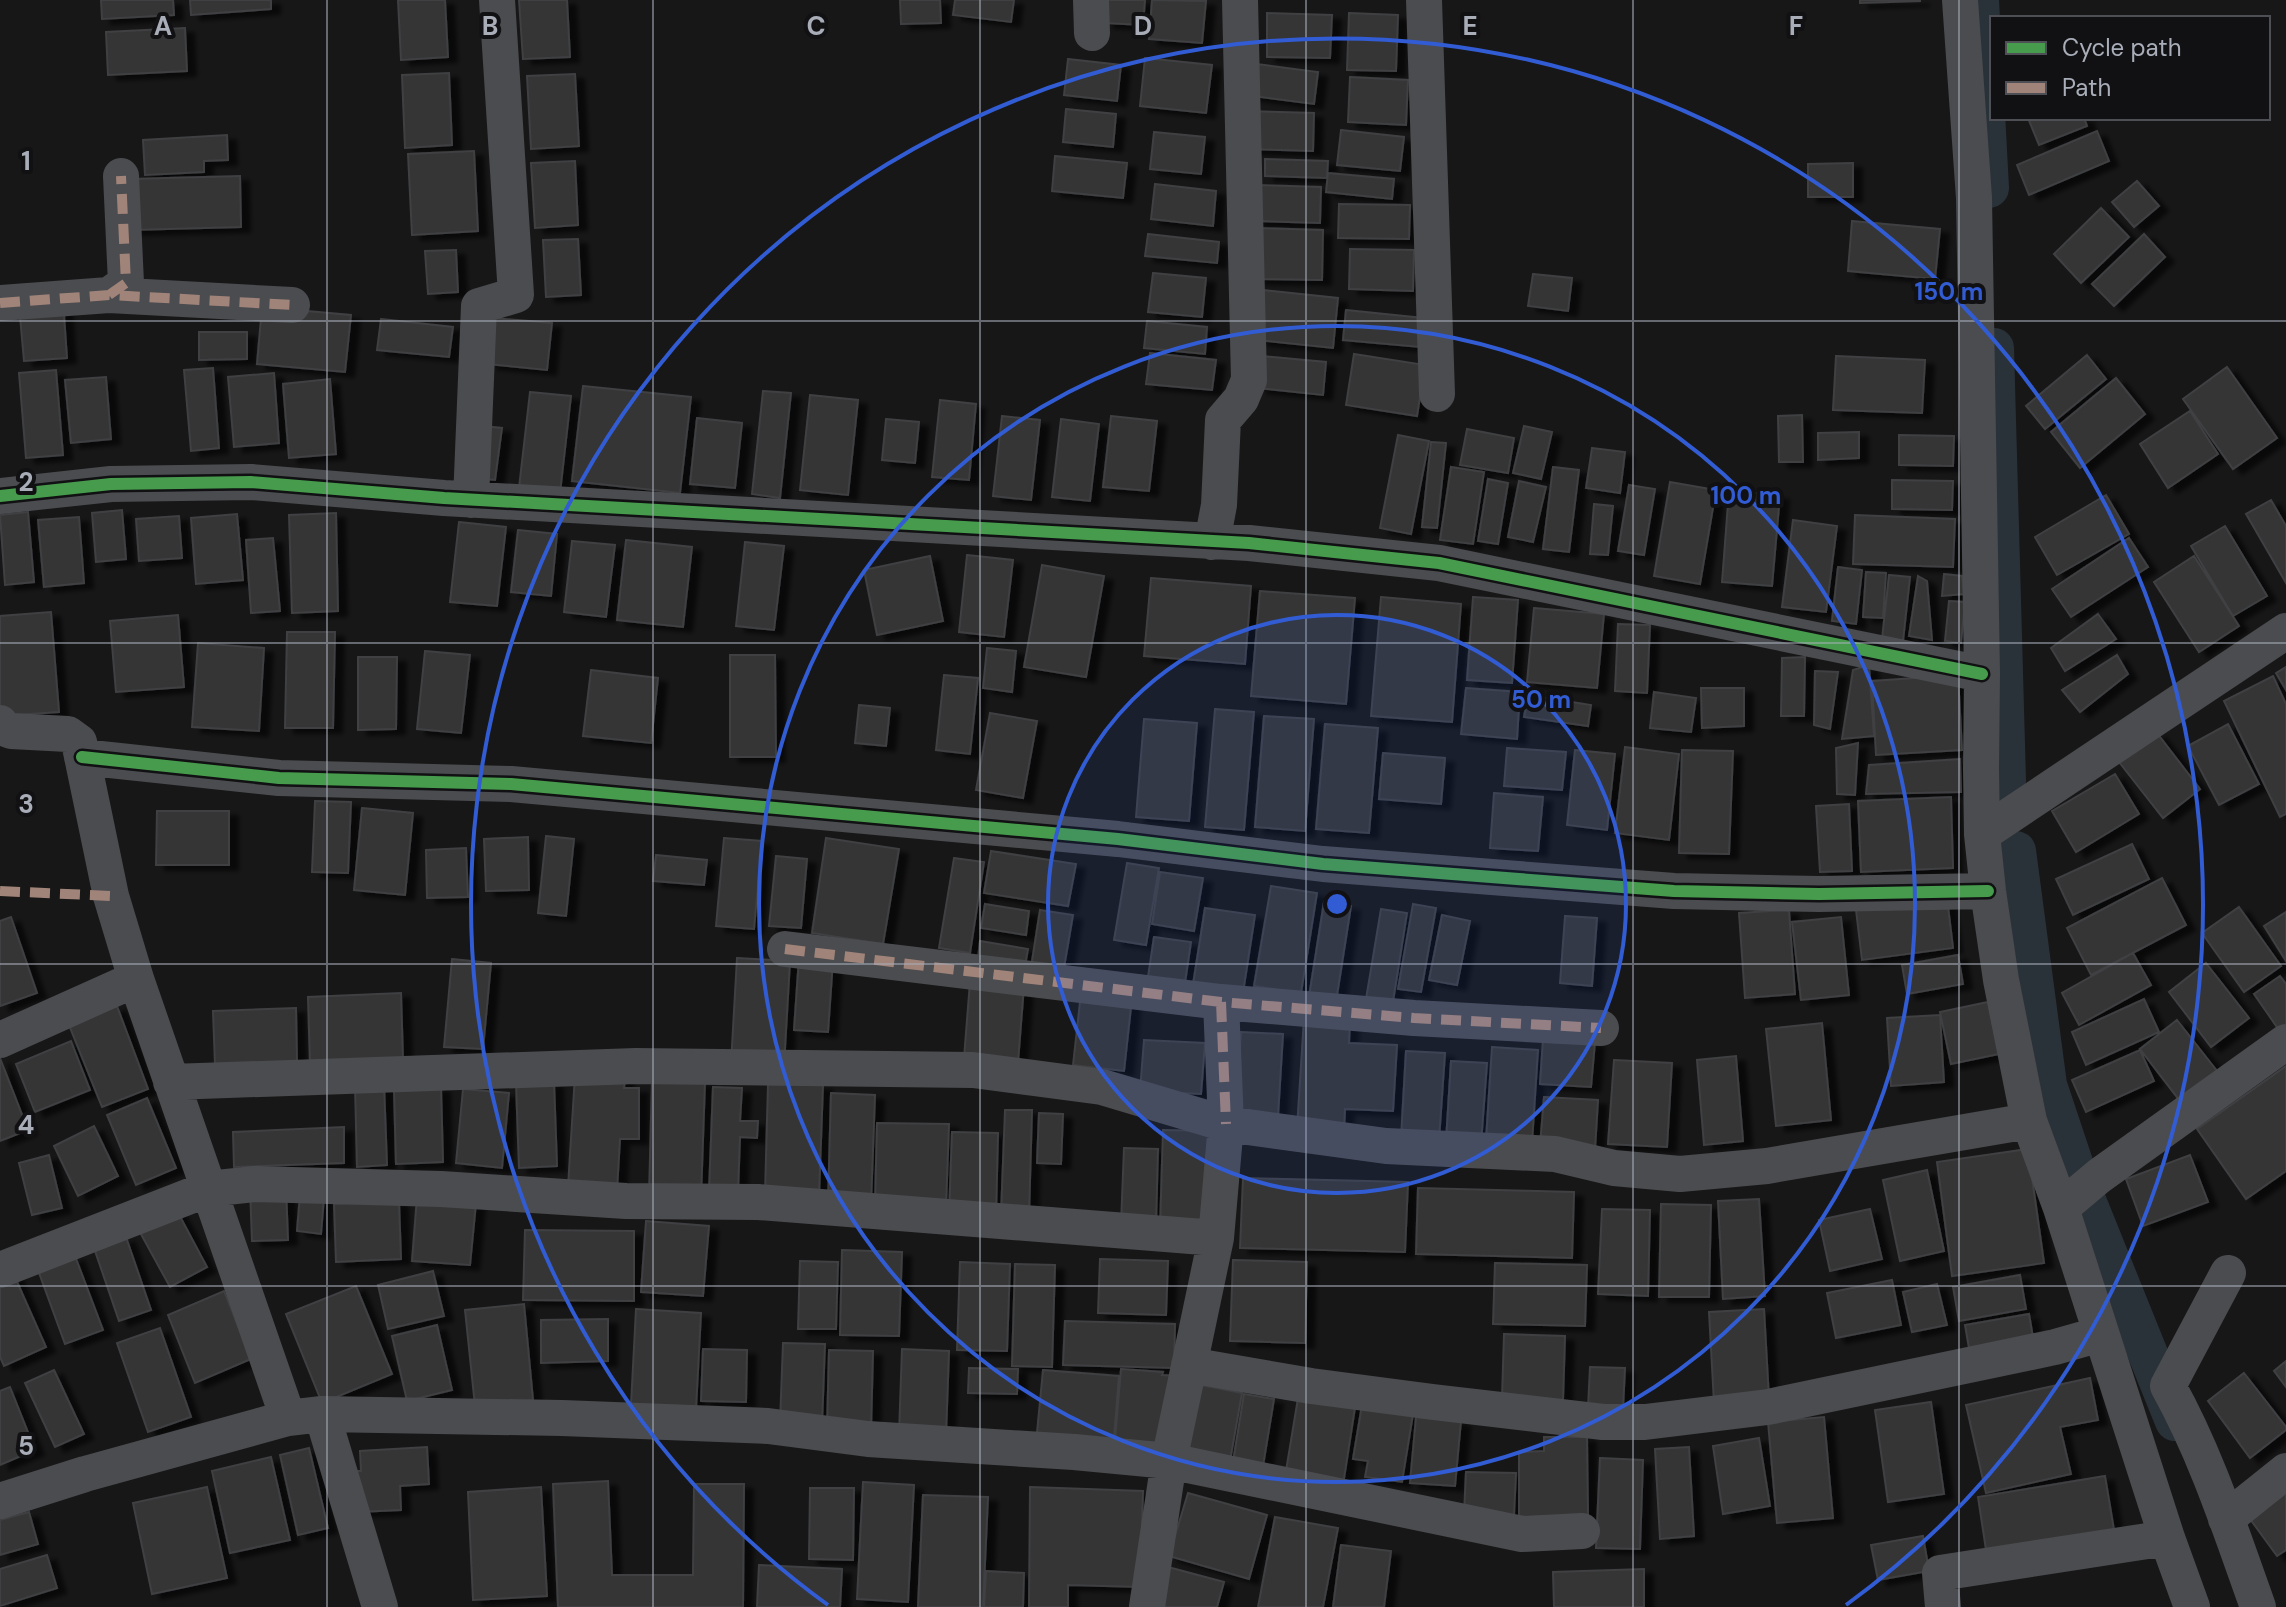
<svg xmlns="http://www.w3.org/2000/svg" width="2286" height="1607" font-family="'DM Sans',sans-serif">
<defs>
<filter id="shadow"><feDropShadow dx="9" dy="5" stdDeviation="2" flood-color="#0009"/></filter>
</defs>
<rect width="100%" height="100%" fill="#171717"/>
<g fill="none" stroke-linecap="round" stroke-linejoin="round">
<path stroke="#2a3239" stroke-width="40" d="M1979,0l10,188
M1994,348l12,433
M2016,851l31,234 36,108 92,228"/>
</g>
<path fill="#353536" stroke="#3f4043" stroke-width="2" filter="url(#shadow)" d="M101,0h72l1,15 -72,4z
M190,0h81v9l-80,6z
M398,0h47l3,57 -47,3z
M519,0h48l3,57 -47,2z
M900,0h40l1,23 -40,1z
M955,0h59l-3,22 -58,-7z
M1106,0h39l-2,25 -38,-2z
M1152,0l54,1 -4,42 -53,-4z
M1860,0h60v1l-60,2z
M1267,13l65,2 -2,43 -63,-1z
M1349,13l49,2 -2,56 -49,-1z
M185,28l2,43 -79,4 -2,-43z
M1145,58l67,7 -6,48 -66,-7z
M1068,59l53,6 -4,36 -53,-6z
M1249,63l69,9 -4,32 -69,-9z
M449,73l3,72 -47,3 -3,-73z
M575,74l4,72 -48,3 -4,-73z
M1350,77l58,3 -2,45 -58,-3z
M1066,109l50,5 -3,33 -50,-5z
M1245,111l69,2 -1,38 -69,-2z
M2028,118h56l3,8 -48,19z
M1341,130l63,7 -4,34 -63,-6z
M2097,131l12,30 -80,34 -12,-30z
M1154,132l51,5 -4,37 -51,-5z
M227,135l1,25 -24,1v11l-59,3 -2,-35z
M474,151l4,80 -66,4 -4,-81z
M1055,156l72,7 -4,35 -71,-7z
M1265,159l63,2 -1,17 -62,-2z
M575,161l3,64 -43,3 -4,-65z
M1853,163v34h-45v-33z
M1328,173l66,6 -2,20 -66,-7z
M240,176l1,51 -109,3 -1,-51z
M2137,181l22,25 -25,21 -22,-25z
M1155,184l61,7 -3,35 -62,-7z
M1257,185l64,2 -1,36 -65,-2z
M1339,204l71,1 -1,34 -71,-1z
M2101,208l28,29 -48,46 -27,-29z
M1852,221l88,8 -5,50 -87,-8z
M1258,228l65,2 -1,50 -66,-1z
M1148,234l71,8 -2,21 -72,-7z
M2144,234l21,23 -51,49 -22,-22z
M578,239l3,56 -35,2 -3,-57z
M1350,249l64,1 -1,41 -64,-2z
M456,250l2,42 -30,2 -3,-43z
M1153,273l53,5 -4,39 -54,-5z
M1533,274l39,4 -4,33 -40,-5z
M1263,290l75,8 -5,50 -75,-8z
M63,301l4,57 -43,3 -5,-56z
M262,307l89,8 -6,57 -88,-8z
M1346,310l77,8 -3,29 -77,-7z
M493,318l59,5 -5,47 -59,-6z
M381,319l72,8 -4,30 -72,-7z
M1147,321l60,6 -2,27 -61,-6z
M199,332h48v27l-48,1z
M1150,353l66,7 -4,30 -66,-6z
M1354,354l71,11 -8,51 -71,-11z
M2087,355l19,24 -61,50 -19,-23z
M1262,356l64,6 -3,33 -65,-7z
M1836,356l89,4 -3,53 -89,-3z
M2227,367l50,71 -44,31 -50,-70z
M213,368l6,80 -28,3 -7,-81z
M56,370l7,85 -37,3 -7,-85z
M274,373l5,70 -45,4 -6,-70z
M106,377l5,62 -40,4 -6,-63z
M2116,378l29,36 -65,54 -29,-36z
M330,379l6,75 -47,4 -6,-74z
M583,386l108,11 -11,96 -108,-12z
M763,391l28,2 -11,105 -28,-4z
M530,392l41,4 -11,97 -41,-5z
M810,395l48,5 -10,95 -48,-5z
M940,400l36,4 -7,76 -37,-3z
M2190,411l28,43 -50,34 -28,-44z
M1802,415l1,47h-24l-1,-46z
M1002,416l38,4 -9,80 -38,-4z
M1111,416l46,5 -8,70 -46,-4z
M697,418l45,5 -7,65 -45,-4z
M886,419l33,3 -4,41 -33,-3z
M1061,419l38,5 -9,77 -38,-4z
M483,426l19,2 -7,52 -20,-2z
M1524,426l28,6 -11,47 -28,-6z
M1467,429l47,9 -6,35 -48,-8z
M1859,432v26l-41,2v-27z
M1398,435l31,6 -18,93 -31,-6z
M1899,435l55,1 -1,30 -54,-1z
M1431,442l15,1 -9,85 -15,-1z
M1592,448l33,4 -5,41 -34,-5z
M1451,467l33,5 -11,72 -33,-4z
M1553,467l26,3 -10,82 -26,-3z
M1488,479l20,4 -10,61 -20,-3z
M1892,480l61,1 -1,29 -60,-1z
M1519,481l27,6 -13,55 -25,-5z
M1670,482l46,8 -16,94 -46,-8z
M1629,485l26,4 -11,66 -26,-4z
M1729,491l51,4 -8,91 -50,-4z
M2106,495l23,39 -72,41 -22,-38z
M2271,500l15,26v57l-40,-69z
M1594,504l19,2 -5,49 -18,-1z
M122,510l4,49 -30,3 -4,-49z
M28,512l6,70 -29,3 -5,-70z
M336,513l2,98 -46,2 -3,-98z
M237,514l6,66 -47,4 -5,-66z
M1855,515l100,4 -2,48 -100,-3z
M179,516l3,42 -43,3 -3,-42z
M79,517l5,66 -40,4 -6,-67z
M1793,520l44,6 -11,86 -44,-5z
M459,522l47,5 -9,79 -47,-4z
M2225,526l42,70 -34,20 -42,-70z
M518,530l39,4 -6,62 -40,-4z
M273,538l7,73 -29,2 -5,-73z
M2129,538l19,29 -77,50 -19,-28z
M626,540l66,7 -9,80 -66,-7z
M572,541l43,4 -9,72 -42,-5z
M745,542l39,4 -10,84 -38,-4z
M967,555l46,5 -9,77 -45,-5z
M930,556l13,65 -66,14 -13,-65z
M2194,556l45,70 -40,26 -45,-70z
M1042,565l62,11 -18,101 -62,-10z
M1838,567l24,3 -6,54 -24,-3z
M1866,572l20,1 -3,45 -20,-1z
M1944,574l18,2 2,18 -22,2z
M1889,575l21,2 -7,64 -21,-2z
M1918,576l9,5 5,59 -23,-4z
M1151,578l100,8 -6,78 -101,-8z
M1260,591l95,7 -9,106 -95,-8z
M1381,597l80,7 -9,118 -81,-6z
M1473,597l45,3 -6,83 -45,-3z
M1949,601l16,1 -4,41 -16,-2z
M1534,608l70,6 -7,74 -70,-6z
M51,612l8,100 -59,4v-100z
M2098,614l18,25 -51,32 -14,-23z
M178,615l6,72 -68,5 -6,-71z
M1618,624l32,1 -3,68 -32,-2z
M287,632h48l-2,96h-48z
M198,643l66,5 -5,83 -67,-4z
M987,648l29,3 -4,41 -29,-4z
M425,651l45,4 -9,78 -44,-4z
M730,655h45l1,102h-46z
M2117,655l11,19 -48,38 -18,-22z
M358,657h39l-1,72 -38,1z
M1805,657l-1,59h-23l1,-58z
M1869,665l5,71 -32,3 11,-69z
M2286,667v23l-10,-17z
M591,670l67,8 -7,65 -68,-7z
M1815,671l23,1 -8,57 -16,-4z
M944,675l34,3 -8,76 -34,-4z
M1958,675l4,75 -86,5 -4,-74z
M2273,676l13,28v110l-6,3 -56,-116z
M1466,688l54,4 -3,47 -56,-5z
M1701,688h43v38l-42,2z
M1654,692l42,6 -5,34 -41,-4z
M1528,695l63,10 -3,21 -64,-9z
M859,705l31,3 -4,38 -31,-3z
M1215,709l39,3 -10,118 -39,-3z
M990,713l47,8 -14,77 -47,-8z
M1264,716l50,3 -9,112 -50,-4z
M1144,719l53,4 -8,98 -53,-4z
M1325,724l53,4 -9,105 -53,-4z
M2228,724l31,60 -40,21 -31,-59z
M2157,733l43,56 -37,29 -44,-56z
M1858,743l-3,52 -18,-1 -1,-46z
M1625,747l54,7 -10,86 -54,-7z
M1507,748l59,4 -4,38 -58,-4z
M1575,750l40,4 -8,76 -40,-5z
M1682,750l51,1 -4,103 -50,-1z
M1383,753l62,5 -4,46 -62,-5z
M1960,759l1,33 -95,2 3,-29z
M2115,774l24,40 -63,38 -24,-41z
M1494,793l49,4 -5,54 -48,-3z
M1951,797l2,71 -92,4 -3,-71z
M315,801l36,1 -3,71 -36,-1z
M1849,804l3,67 -32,1 -4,-66z
M362,808l51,5 -8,82 -51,-5z
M157,811h72v54h-73z
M546,836l28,3 -8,77 -28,-3z
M528,837l1,53 -43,1 -2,-52z
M724,838l38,3 -8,88 -38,-3z
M826,838l73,11 -16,95 -71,-11z
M2132,844l17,35 -76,36 -17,-36z
M466,848l2,49 -41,1 -1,-48z
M991,851l85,13 -8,42 -84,-13z
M656,855l51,5 -3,25 -51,-4z
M776,856l31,3 -6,69 -32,-2z
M954,858l30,4 -14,91 -31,-5z
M1127,863l32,5 -13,77 -32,-5z
M1160,872l43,6 -9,53 -42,-7z
M2162,878l24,47 -95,50 -24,-47z
M1271,886l46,7 -16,100 -47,-7z
M1947,898l6,50 -91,12 -6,-50z
M1324,902l27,4 -16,102 -27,-5z
M985,904l44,7 -3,24 -45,-7z
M1413,904l23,4 -15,84 -23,-3z
M2239,907l42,59 -37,26 -42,-59z
M1205,908l50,7 -13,84 -50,-8z
M1381,909l26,4 -15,95 -27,-3z
M1040,910l33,5 -11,64 -32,-5z
M1789,910l6,84 -50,4 -6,-85z
M2286,912v49l-22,-35z
M1442,915l28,6 -13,64 -28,-5z
M1565,916l32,2 -5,68 -32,-3z
M11,917l26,76 -37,13v-85z
M1841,917l8,78 -48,5 -9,-78z
M1154,937l37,5 -8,54 -37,-6z
M980,941l48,8 -3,17 -47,-7z
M2133,953l18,32 -72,40 -17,-32z
M1958,955l5,29 -56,10 -5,-29z
M737,958l53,3 -6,105 -53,-2z
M799,958l34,2 -5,72 -34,-2z
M452,959l39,4 -8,86 -39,-2z
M2206,963l43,55 -38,29 -42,-55z
M2280,976l6,8v45l-5,4 -27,-39z
M970,982l54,4 -6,76 -54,-4z
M401,993l2,67 -93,3 -2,-66z
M1081,993l51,5 -8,73 -51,-6z
M2144,999l15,33 -73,33 -14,-33z
M1988,1002l11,52 -48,10 -11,-52z
M117,1006l31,83 -46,18 -33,-82z
M296,1008l1,54 -82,3 -2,-54z
M1940,1015l4,67 -53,4 -4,-68z
M1304,1018l46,3 -1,22 48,2 -4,66 -48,-2 -1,22 -47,-3z
M2177,1020l44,56 -38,29 -43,-56z
M1822,1023l9,97 -55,6 -10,-97z
M1241,1032l42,2 -5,82 -42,-2z
M1543,1039l52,3 -4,45 -51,-3z
M1144,1040l61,3 -4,51 -61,-3z
M71,1041l19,49 -55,22 -19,-48z
M1492,1047l46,3 -6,93 -46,-3z
M2140,1050l14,31 -68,31 -14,-32z
M1406,1051l39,2 -6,87 -38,-2z
M1736,1056l7,85 -39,4 -7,-85z
M0,1058l28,72 -28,11z
M1614,1060l58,3 -5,84 -59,-3z
M1451,1061l36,2 -6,81 -35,-3z
M2286,1066v105l-40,28 -49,-70z
M575,1075l50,3 -1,10h15v51h-19l-3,51 -49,-3z
M652,1080l53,2 -4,115 -52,-2z
M554,1082l3,84 -38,2 -3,-85z
M384,1084l3,81 -30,2 -2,-82z
M768,1084l55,1 -4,111 -54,-2z
M441,1087l2,75 -47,2 -2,-75z
M713,1087l29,1 -2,33h18l-1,17 -17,-1 -2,56 -29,-1z
M463,1089l46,4 -7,75 -46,-5z
M831,1093l44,2 -4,109 -43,-1z
M1544,1097l54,3 -3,49 -55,-3z
M147,1098l29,70 -40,17 -29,-70z
M1005,1110h27l-3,106 -28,-1z
M1039,1113l24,1 -2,50 -24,-1z
M877,1123l72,1 -3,83 -71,-2z
M94,1126l24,50 -40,20 -24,-50z
M344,1127v36l-110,4 -1,-35z
M1163,1130l49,1 -3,99 -49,-1z
M952,1132l46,1 -2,83 -47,-1z
M1124,1148l34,1 -2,76 -35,-1z
M2028,1149l16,114 -92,13 -15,-114z
M49,1155l13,53 -30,7 -13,-52z
M2190,1155l18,47 -65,24 -17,-47z
M1927,1170l17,81 -44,10 -17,-81z
M1243,1178l165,4 -3,70 -165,-4z
M286,1187l2,53 -36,1 -2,-53z
M1418,1188l156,4 -2,66 -156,-4z
M300,1195l24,2 -3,37 -24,-3z
M417,1197l59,6 -6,62 -58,-4z
M1759,1199l6,97 -42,3 -5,-98z
M399,1201l2,58 -65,3 -2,-58z
M1661,1204l50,1 -2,92h-50z
M175,1207l32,60 -37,20 -33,-60z
M1602,1209l48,1 -2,86 -50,-2z
M1870,1209l12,50 -52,12 -11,-51z
M646,1221l63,5 -6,70 -62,-4z
M525,1230l109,1v70l-111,-1z
M126,1237l25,73 -32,11 -25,-73z
M842,1250l60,2 -3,84 -59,-1z
M75,1256l28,74 -38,14 -27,-74z
M1100,1259l68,2 -2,54 -68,-2z
M1233,1260l74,2 -2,81 -75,-2z
M800,1261l38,1 -2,67h-38z
M960,1262l50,2 -3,87 -50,-1z
M1495,1263l92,2 -2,61 -92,-2z
M1015,1264l40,1 -3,102 -40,-1z
M433,1271l11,45 -56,13 -10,-44z
M14,1275l32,72 -42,19 -4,-9v-76z
M2020,1275l6,34 -67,12 -6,-34z
M1892,1280l9,45 -65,13 -9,-45z
M1937,1284l10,41 -35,7 -9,-40z
M356,1286l36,88 -70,29 -36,-89z
M224,1291l27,68 -56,24 -27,-68z
M524,1304l9,96 -58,6 -10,-96z
M636,1309l65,4 -5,96 -65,-4z
M1764,1309l5,90 -55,4 -5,-91z
M2029,1314l6,35 -64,11 -6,-35z
M608,1319v42l-67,2v-43z
M1065,1321l110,3 -1,44 -111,-3z
M437,1325l15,65 -45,11 -15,-65z
M160,1328l31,89 -43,15 -31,-89z
M1504,1334l61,2 -2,64 -61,-2z
M783,1343l42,1 -3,80 -42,-1z
M703,1349l44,1 -1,52 -45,-1z
M902,1349l47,2 -3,84 -47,-1z
M829,1350l44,1 -2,80 -44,-1z
M2286,1361v26l-12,-16z
M1590,1367l35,1 -2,41 -35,-1z
M969,1368l49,1 -1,25 -49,-1z
M1121,1369l42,3 -1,3 16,1 -19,80 -45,-4z
M54,1370l30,64 -29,13 -30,-64z
M1043,1370l76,6 -6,73 -77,-6z
M2244,1373l42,54v3l-36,28 -42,-57z
M2090,1378l8,42 -38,7 11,47 -85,19 -20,-88z
M1196,1384l46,9 -12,68 -46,-7z
M10,1387l25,63 -35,15v-74z
M1299,1392l57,9 -13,84 -58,-8z
M1244,1394l30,5 -11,67 -30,-4z
M1931,1402l13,92 -56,8 -13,-92z
M1362,1405l51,9 -11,68 -37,-5 3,-16 -15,-2z
M1416,1417l45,4 -6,65 -45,-3z
M1824,1417l9,101 -56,5 -9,-101z
M1544,1437h43l1,79 -69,1v-65l25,-1z
M1759,1438l11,68 -47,8 -10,-68z
M427,1447l2,37 -29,2 1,24 -43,2 -2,-41h5l-1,-20z
M1689,1447l5,89 -34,3 -5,-90z
M309,1448l19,80 -30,7 -18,-80z
M271,1457l19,83 -60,13 -18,-82z
M1600,1458l43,2 -3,89 -44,-1z
M1466,1472l50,1 -2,42 -50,-1z
M2105,1476l11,66 -128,21 -10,-66z
M608,1481l4,94h81l1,-91h50l-1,123h-185l-5,-123z
M863,1482l51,3 -6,117 -51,-3z
M207,1487l20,91 -75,16 -19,-91z
M541,1487l6,109 -74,4 -5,-108z
M1030,1487l113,4 -3,96 -72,-2v22h-39z
M810,1488h44l-1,72 -44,-1z
M1188,1493l79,22 -18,64 -80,-23z
M2286,1493v57l-9,6 -27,-37z
M923,1495l65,2 -5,110h-65z
M29,1512l9,32 -38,11v-35z
M1275,1517l63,11 -15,79h-65z
M1923,1536l6,35 -51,9 -7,-35z
M1341,1545l50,6 -7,56h-51z
M47,1555l10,33 -57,18v-37z
M759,1565l83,4 -2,38h-83z
M1168,1567l56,15 -7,25h-59z
M1644,1569v38h-90l-1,-35z
M986,1571l38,2 -1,34h-39z"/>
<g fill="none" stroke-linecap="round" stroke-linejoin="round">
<path stroke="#4b4c50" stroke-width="36" d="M1091,0l1,33
M1424,0l13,394
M1960,0l14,198 8,476 -1,95 1,65 6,57 13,89 28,141 32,87 106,330 25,69
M109,295l17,-12 -5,-107
M0,303l109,-8 183,10
M0,496l111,-12 140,-2 193,16 805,45 190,20 543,111
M471,500l8,-194 37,-11 -19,-295
M1212,542l7,-37 4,-85 18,-21 8,-19 -9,-380
M0,723l3,5 8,3 57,3 11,8 32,154 25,83 152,439 34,-4 58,193
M82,757l197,21 232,6 607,55 205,25 351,27 145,3 169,-3
M1982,834l304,-203
M785,949l436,53 193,16 187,10
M0,1040l136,-61
M171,1082l465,-16 337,4 129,17 124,37 160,22 169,8 59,14 66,6 87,-8 262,-45
M2061,1208l38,-32 187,-134
M0,1270l208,-81 47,-5 186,5 185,12 132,1 458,36
M1189,1365l122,21 122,16 170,20h42l123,-15 287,-60 46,-13
M2168,1386c39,70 63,146 90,221
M2168,1386l60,-113
M322,1414l240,4 206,8 100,13 206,13 95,9 353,73 60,-3
M0,1501l85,-27 203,-56
M2226,1519l60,-48
M1147,1607l22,-146 47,-223 10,-114 -5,-122
M1943,1607l-3,-34 227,-35"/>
<path stroke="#a18479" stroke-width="10" stroke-dasharray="20 10" stroke-linecap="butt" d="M109,295l17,-12 -5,-107
M0,303l109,-8 183,10
M0,891l111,5
M785,949l436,53 193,16 187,10
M1221,1002l5,122"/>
<g stroke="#111113" stroke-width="17">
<path id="cycleway" d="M0,496l111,-12 140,-2 193,16 805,45 190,20 543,111
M82,757l197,21 232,6 607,55 205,25 351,27 145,3 169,-3"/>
</g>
<use href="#cycleway" stroke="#469c4c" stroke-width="12"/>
</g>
<path fill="none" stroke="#a8adb8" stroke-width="2" stroke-opacity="0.55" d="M327,0v1607M653,0v1607M980,0v1607M1306,0v1607M1633,0v1607M1959,0v1607M0,321h2286M0,643h2286M0,964h2286M0,1286h2286"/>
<circle cx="1337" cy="904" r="289" fill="#325cd3" fill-opacity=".12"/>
<g fill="none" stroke="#325cd3" stroke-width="4">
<circle cx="1337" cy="904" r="289"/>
<circle cx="1337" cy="904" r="578"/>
<path d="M828 1605A866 866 0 1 1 1846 1605"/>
</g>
<g font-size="26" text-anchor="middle" font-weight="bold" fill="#a8adb8" stroke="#111113" stroke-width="8" stroke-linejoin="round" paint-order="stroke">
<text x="163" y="35">A</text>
<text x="490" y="35">B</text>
<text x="816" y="35">C</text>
<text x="1143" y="35">D</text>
<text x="1470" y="35">E</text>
<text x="1796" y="35">F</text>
<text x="26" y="170">1</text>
<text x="26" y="491">2</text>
<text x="26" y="813">3</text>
<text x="26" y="1134">4</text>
<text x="26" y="1455">5</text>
</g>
<circle cx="1337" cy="904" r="12" fill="#325cd3" stroke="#111113" stroke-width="4"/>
<g font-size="24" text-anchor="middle" font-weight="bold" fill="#325cd3" stroke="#111113" stroke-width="8" stroke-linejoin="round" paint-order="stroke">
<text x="1949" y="300">150 m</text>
<text x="1746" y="504">100 m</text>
<text x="1541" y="708">50 m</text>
</g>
<rect x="1990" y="16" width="280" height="104" fill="#111113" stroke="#4d4f55" stroke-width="2"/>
<rect x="2006" y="42" width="40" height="12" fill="#469c4c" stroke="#4d4f55" stroke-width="2"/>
<text x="2062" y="56" font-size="24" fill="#a8adb8">Cycle path</text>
<rect x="2006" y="82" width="40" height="12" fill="#a18479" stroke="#4d4f55" stroke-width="2"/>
<text x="2062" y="96" font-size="24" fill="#a8adb8">Path</text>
</svg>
